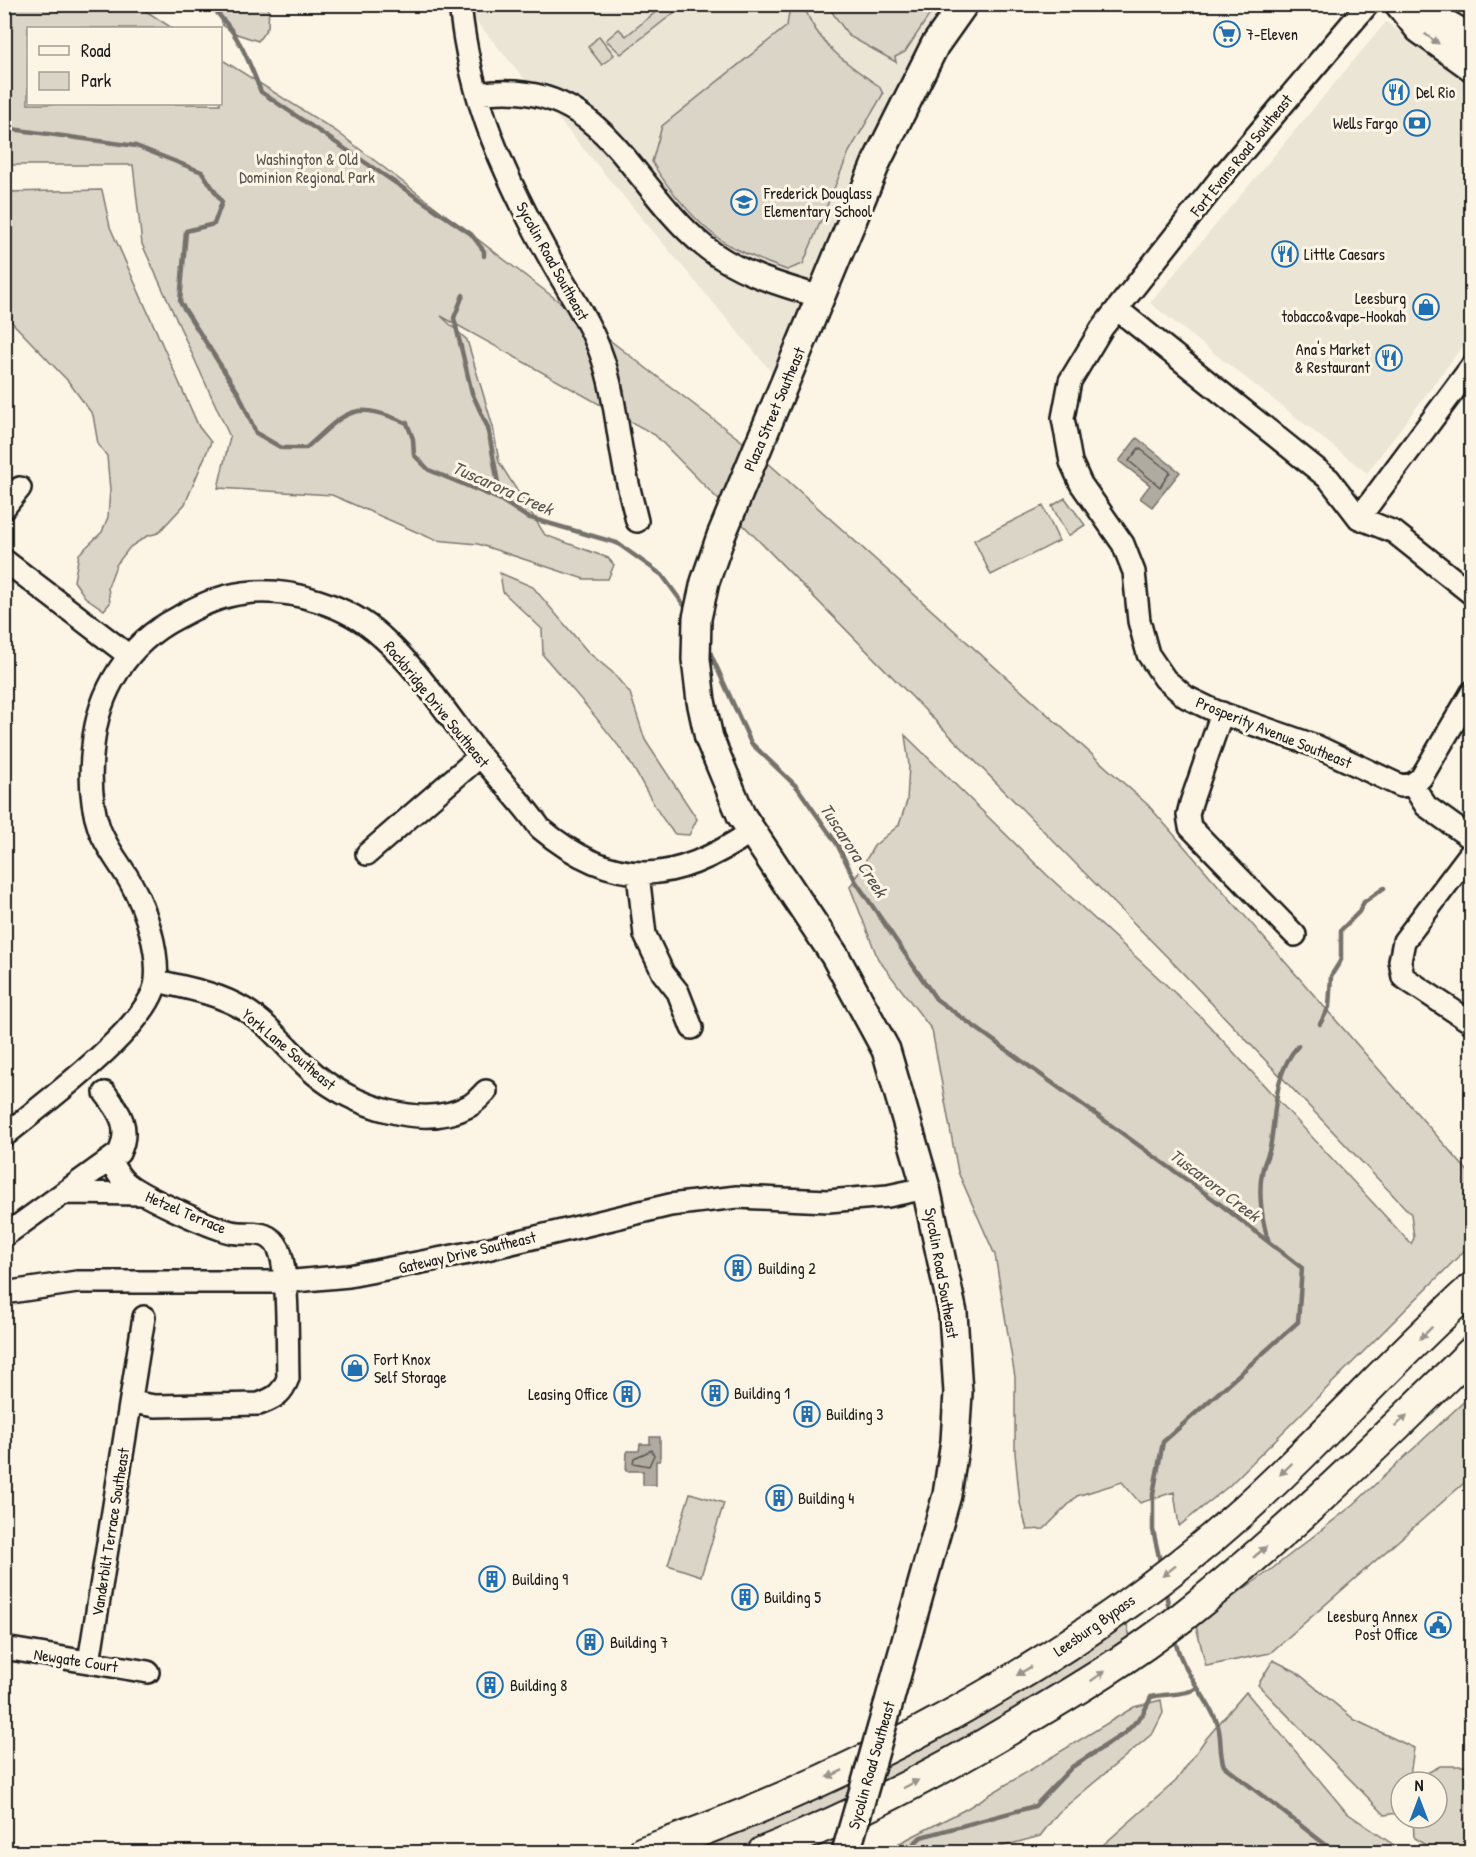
<svg xmlns="http://www.w3.org/2000/svg" width="1476" height="1857" font-family="'Patrick Hand',sans-serif">
<rect width="100%" height="100%" fill="#fcf5e5"/>
<filter id="ink" filterUnits="userSpaceOnUse"><feTurbulence type="fractalNoise" baseFrequency=".0167" numOctaves="2"/><feDisplacementMap in="SourceGraphic" scale="12" xChannelSelector="R" yChannelSelector="G"/><feConvolveMatrix kernelMatrix="1 2 1 2 8 2 1 2 1" color-interpolation-filters="sRGB"/></filter>
<g filter="url(#ink)">
<path fill="#ebe5d6" d="M473,5h491l-180,382 -309,-367z
M1386,22l85,60v253l-104,138 -217,-170z"/>
<path fill="#dbd5c8" stroke="#7c7872" stroke-width="1.5" d="M4,5h133l35,23h-144v76h192l1,-45 115,72 420,321 392,353 323,370v69l-242,242 -50,40 -5,-34 -34,11 -18,-21 -45,14 -33,33 -17,1 -7,-27 -5,-50v-76l-20,-122 -37,-83 -26,-142 -54,-71 -28,-72 24,-41 25,-21 8,-24 2,-36 -4,-30 142,140 154,142 210,227 3,-6 -3,-24 -232,-245 -524,-534 -214,-119 26,24 26,87 6,35 46,73 63,23 6,7 -6,14h-24l-106,-35 -43,-4 -103,-45 -114,-7 12,-51 -88,-193 -9,-79h-128z
M217,5h52l-1,22 -10,14 -21,-7 -14,-8z
M660,5h24l-63,49 -15,-14 13,-11 7,7 32,-26 -2,-3z
M790,5h14c11,37 44,60 75,81l4,8 -34,58 -46,112 -16,6c-20,-7 -42,-16 -60,-26 -26,-15 -60,-56 -75,-82l10,-36 125,-100z
M827,5h109l-31,47 -10,5 1,5 -47,-26z
M599,36l15,19 -12,10 -14,-18z
M102,190l8,37 89,200 12,15 -26,62 -27,29 -11,3 -17,11 -14,18 -8,22 2,16 -6,7 -19,-13 -11,-16 5,-27 23,-22 6,-15 2,-27 -3,-34 -9,-12 -5,-29 -25,-34 -64,-67 1,-122z
M1065,498l20,27 -17,11 -16,-30z
M1043,506l16,35 -68,34 -17,-35z
M500,573l33,14 55,65 24,20 18,21 15,47 52,79 -8,16 -14,-1c-22,-24 -33,-56 -52,-82 -25,-34 -53,-65 -80,-97l-1,-26 -39,-37z
M1471,1395v82l-201,176 -64,13 -11,-44 73,-50 85,-67z
M690,1493l34,10 -23,73 -33,-11z
M1126,1621l4,16 -95,63 -86,51 -132,66 -88,35h-67l215,-81 59,-30 91,-55z
M1273,1660l22,11 60,49 59,28 -5,34h-8v22l-4,9 -12,2 -127,-130z
M1246,1692l101,121 57,39h-309l81,-71 29,-41z
M1161,1700l2,13 -10,20 -95,80 -18,23 -58,16h-100l84,-43 168,-102z
M1440,1766h31v86h-34l-23,-14 -1,-20h24v-36h-13l3,-9z"/>
<path fill="#b0aba1" stroke="#75726c" stroke-width="1.5" d="M1137,438l43,34 -28,35 -12,-9 10,-13 -31,-24z
M650,1437h10v24h-4v24h-13v-14h-17l1,-20h12l1,-7h10z"/>
<g fill="none" stroke-linecap="round" stroke-linejoin="round">
<path stroke="#575551" stroke-width="1.5" d="M1139,448l31,24 -10,15 -31,-26z
M652,1450l2,5 -5,11 -16,-3 1,-5z"/>
<path stroke="#75726c" stroke-width="4.5" d="M208,4c29,26 39,52 53,88l210,142 13,17v5
M4,128l132,18 66,26 20,30 -8,22 -28,7 -6,71 59,92 17,39 26,15h24c41,-36 45,-49 101,-25l6,16 1,16 15,15 72,30 26,17 90,26 45,32 27,37
M463,295l-9,23 18,75 16,35 13,72
M708,648l43,95 46,44 40,57 19,38 80,117 280,202 86,67 -4,54 -135,120 -10,52v36l8,36
M1320,1024l9,-17 2,-31 10,-16v-30l18,-18 5,-10 20,-14
M1269,1242c-7,-19 -11,-49 -7,-69 1,-10 8,-20 9,-31 5,-32 3,-70 27,-96
M1165,1589l5,24
M1174,1636c7,35 29,54 42,84 7,14 2,31 8,46l111,86
M905,1852l16,-15 114,-31 37,-39 53,-34 18,-19 8,-17c15,-4 31,-1 45,-8"/>
<g stroke="#1c1c1c" stroke-width="26">
<path id="minor" d="M460,4c10,99 45,174 93,260 14,25 31,49 42,75 18,39 20,78 28,120 3,20 9,41 14,62
M1368,4l-145,171 -121,153 -32,53 -7,37 8,44 10,22 42,60 11,28 5,49 9,33 17,25 21,18 29,14 101,35 85,40 11,-2 9,-6 51,-86
M478,94c125,-19 149,89 226,152 33,27 77,39 117,51
M1117,309l212,170 30,39 35,14 78,62
M4,508l16,-20
M1359,518l113,-152
M4,560l124,95
M1222,713l-31,90 -3,12 2,12 105,108
M1412,784l14,22 46,33
M1472,851l-68,90 -4,20 3,16 69,46
M367,854l113,-98
M638,874l7,61 18,38 15,19 14,36
M157,981c30,7 60,12 87,28 28,17 46,44 71,65 36,31 108,57 154,32 6,-3 12,-10 17,-15
M4,1136c35,-29 149,-112 152,-156 3,-29 -10,-70 -24,-95 -10,-19 -26,-37 -33,-57 -9,-26 -9,-56 -6,-82 5,-55 35,-103 84,-128 21,-12 42,-22 67,-25 46,-6 104,12 138,44 34,30 60,70 88,106 22,29 49,55 70,85 75,63 136,56 212,3
M110,1161c4,6 8,14 13,19 13,14 87,47 108,52 18,4 37,-5 48,17 10,23 8,100 9,129 -6,16 -13,20 -29,26l-104,2 -24,-4
M65,1193l78,1
M4,1236l115,-83c12,-25 1,-41 -14,-60
M4,1293l73,-11h207l65,-6 125,-24 196,-47 67,-8 91,4 60,-5 38,-8
M4,1648l144,24
M89,1662l55,-345"/>
</g>
<g stroke="#1c1c1c" stroke-width="32">
<path id="major" d="M1399,4l20,25 53,38
M1412,4l60,35
M887,1709l60,-214 8,-54 3,-48 -5,-80 -27,-125 -40,-138 -51,-94 -94,-141 -32,-77 -8,-37 -5,-42 1,-41 8,-36 16,-46 156,-375 58,-116 29,-41"/>
</g>
<g stroke="#1c1c1c" stroke-width="34">
<path id="highway" d="M643,1852c210,-73 432,-191 599,-340 79,-71 150,-152 230,-224
M763,1852c90,-35 176,-80 259,-130 54,-32 109,-65 159,-104 103,-81 197,-174 291,-266"/>
</g>
<use href="#minor" stroke="#fcf5e5" stroke-width="21"/>
<use href="#major" stroke="#fcf5e5" stroke-width="27"/>
<use href="#highway" stroke="#fcf5e5" stroke-width="30"/>
<g stroke="#1c1c1c" stroke-width="32" stroke-linecap="butt">
<path id="major-bridge" d="M846,1852l41,-143"/>
</g>
<use href="#major-bridge" stroke="#fcf5e5" stroke-width="27"/>
</g>
<defs><path id="oneway-solid" d="M-6-.8H1V-3.2L6.5 0L1 3.2V.8H-6Z" transform="scale(1.5)"/></defs>
<g fill="#97938b">
<use href="#oneway-solid" transform="translate(1432 39) rotate(35)"/>
<use href="#oneway-solid" transform="translate(1426 1333) rotate(135)"/>
<use href="#oneway-solid" transform="translate(1401 1421) rotate(-44)"/>
<use href="#oneway-solid" transform="translate(1286 1469) rotate(136)"/>
<use href="#oneway-solid" transform="translate(1260 1552) rotate(-40)"/>
<use href="#oneway-solid" transform="translate(1169 1571) rotate(142)"/>
<use href="#oneway-solid" transform="translate(1024 1671) rotate(149)"/>
<use href="#oneway-solid" transform="translate(1098 1676) rotate(-35)"/>
<use href="#oneway-solid" transform="translate(835 1774) rotate(155)"/>
<use href="#oneway-solid" transform="translate(911 1784) rotate(-28)"/>
</g>
</g>
<defs>
<g id="supermarket-ring" transform="scale(1.35)"><circle r="9.5" fill="#fcf5e5" stroke="#1f6fb2" stroke-width="1.5"/><path d="M-6-5.5h2.5l.6 2H6L4.5 2H-2.5L-4.4-4H-6ZM-1.5 3.2a1.3 1.3 0 1 0 .1 0ZM3 3.2a1.3 1.3 0 1 0 .1 0Z" fill="#1f6fb2"/></g>
<g id="restaurant-ring" transform="scale(1.35)"><circle r="9.5" fill="#fcf5e5" stroke="#1f6fb2" stroke-width="1.5"/><path d="M-5-6h1v4h1v-4h1v4h1v-4h1v5L-1.5 .5V6h-2V.5L-5-1ZM5-6V6H3V1.5H1.5Q1.5-4 5-6Z" fill="#1f6fb2"/></g>
<g id="bank-ring" transform="scale(1.35)"><circle r="9.5" fill="#fcf5e5" stroke="#1f6fb2" stroke-width="1.5"/><path d="M-6-4H6V4H-6ZM0-2.3a2.3 2.3 0 1 0 0 4.6a2.3 2.3 0 1 0 0-4.6Z" fill="#1f6fb2"/></g>
<g id="school-ring" transform="scale(1.35)"><circle r="9.5" fill="#fcf5e5" stroke="#1f6fb2" stroke-width="1.5"/><path d="M0-5L7-2L0 1L-7-2ZM-4 1L0 2.5L4 1V4Q0 6-4 4Z" fill="#1f6fb2"/></g>
<g id="shop-ring" transform="scale(1.35)"><circle r="9.5" fill="#fcf5e5" stroke="#1f6fb2" stroke-width="1.5"/><path d="M-5-2.5h2.3a2.7 3.5 0 0 1 5.4 0H5L5.5 6h-11ZM-1.5-2.5h3a1.5 2.3 0 0 0-3 0Z" fill="#1f6fb2"/></g>
<g id="building-ring" transform="scale(1.35)"><circle r="9.5" fill="#fcf5e5" stroke="#1f6fb2" stroke-width="1.5"/><path d="M-4-6H4V6H1V3H-1V6H-4ZM-2.5-4.3h1.7v1.8h-1.7ZM.8-4.3h1.7v1.8H.8ZM-2.5-1h1.7V.8h-1.7ZM.8-1h1.7V.8H.8Z" fill="#1f6fb2"/></g>
<g id="civic-ring" transform="scale(1.35)"><circle r="9.5" fill="#fcf5e5" stroke="#1f6fb2" stroke-width="1.5"/><path d="M-.6-6.5H3V-4.5H.6V-3L4-1V1h2V6H-6V1h2V-1L-.6-3ZM-1.2 2.5V6h2.4V2.5Z" fill="#1f6fb2"/></g>
</defs>
<g fill-rule="evenodd">
<use href="#supermarket-ring" x="1227" y="34"/>
<use href="#restaurant-ring" x="1396" y="92"/>
<use href="#bank-ring" x="1417" y="123"/>
<use href="#school-ring" x="744" y="202"/>
<use href="#restaurant-ring" x="1285" y="254"/>
<use href="#shop-ring" x="1426" y="307"/>
<use href="#restaurant-ring" x="1389" y="358"/>
<use href="#building-ring" x="738" y="1268"/>
<use href="#shop-ring" x="355" y="1368"/>
<use href="#building-ring" x="715" y="1393"/>
<use href="#building-ring" x="627" y="1394"/>
<use href="#building-ring" x="807" y="1414"/>
<use href="#building-ring" x="779" y="1498"/>
<use href="#building-ring" x="492" y="1579"/>
<use href="#building-ring" x="745" y="1597"/>
<use href="#civic-ring" x="1438" y="1625"/>
<use href="#building-ring" x="590" y="1642"/>
<use href="#building-ring" x="490" y="1685"/>
</g>
<g text-anchor="middle" dominant-baseline="central" stroke-width="6" stroke-linejoin="round" paint-order="stroke">
<g font-size="16" fill="#1c1c1c" stroke="#fcf5e5" text-anchor="start">
<text x="1246" y="34">7-Eleven</text>
<text x="1416" y="92">Del Rio</text>
<text x="1398" y="123" text-anchor="end">Wells Fargo</text>
<text x="764" y="193">Frederick Douglass<tspan x="764" dy="18">Elementary School</tspan></text>
<text x="1304" y="254">Little Caesars</text>
<text x="1406" y="298" text-anchor="end">Leesburg<tspan x="1406" dy="18">tobacco&amp;vape-Hookah</tspan></text>
<text x="1370" y="349" text-anchor="end">Ana's Market<tspan x="1370" dy="18">&amp; Restaurant</tspan></text>
<text x="758" y="1268">Building 2</text>
<text x="374" y="1359">Fort Knox<tspan x="374" dy="18">Self Storage</tspan></text>
<text x="734" y="1393">Building 1</text>
<text x="608" y="1394" text-anchor="end">Leasing Office</text>
<text x="826" y="1414">Building 3</text>
<text x="798" y="1498">Building 4</text>
<text x="512" y="1579">Building 9</text>
<text x="764" y="1597">Building 5</text>
<text x="1418" y="1616" text-anchor="end">Leesburg Annex<tspan x="1418" dy="18">Post Office</tspan></text>
<text x="610" y="1642">Building 7</text>
<text x="510" y="1685">Building 8</text>
</g>
<g font-size="16" fill="#1c1c1c" stroke="#fcf5e5">
<text transform="translate(1241 155) rotate(-51)">Fort Evans Road Southeast</text>
<text transform="translate(553 261) rotate(61)">Sycolin Road Southeast</text>
<text transform="translate(774 409) rotate(-67)">Plaza Street Southeast</text>
<text transform="translate(437 704) rotate(51)">Rockbridge Drive Southeast</text>
<text transform="translate(1274 732) rotate(22)">Prosperity Avenue Southeast</text>
<text transform="translate(289 1049) rotate(40)">York Lane Southeast</text>
<text transform="translate(186 1212) rotate(23)">Hetzel Terrace</text>
<text transform="translate(467 1252) rotate(-13)">Gateway Drive Southeast</text>
<text transform="translate(942 1273) rotate(80)">Sycolin Road Southeast</text>
<text transform="translate(110 1532) rotate(-81)">Vanderbilt Terrace Southeast</text>
<text transform="translate(1094 1625) rotate(-35)">Leesburg Bypass</text>
<text transform="translate(76 1660) rotate(9)">Newgate Court</text>
<text transform="translate(871 1765) rotate(-74)">Sycolin Road Southeast</text>
</g>
<g font-size="16" fill="#555450" stroke="#fcf5e5">
<text x="307" y="159">Washington &amp; Old<tspan x="307" dy="18">Dominion Regional Park</tspan></text>
</g>
<g font-size="18" font-style="italic" fill="#575551" stroke="#fcf5e5">
<text transform="translate(503 488) rotate(24)">Tuscarora Creek</text>
<text transform="translate(854 850) rotate(57)">Tuscarora Creek</text>
<text transform="translate(1215 1185) rotate(37)">Tuscarora Creek</text>
</g>
</g>
<rect width="1476" height="1857" fill="none" stroke="#fcf5e5" stroke-width="24"/>
<rect x="12" y="12" width="1452" height="1833" fill="none" stroke="#1c1c1c" stroke-width="2" filter="url(#ink)"/>
<rect x="27" y="27" width="195" height="78" fill="#fcf5e5" stroke="#a29e95" stroke-width="1.5"/>
<rect x="39" y="46" width="30" height="9" fill="#fcf5e5" stroke="#a29e95" stroke-width="1.5"/>
<text x="81" y="57" font-size="18" fill="#1c1c1c">Road</text>
<rect x="39" y="72" width="30" height="18" fill="#dbd5c8" stroke="#a29e95" stroke-width="1.5"/>
<text x="81" y="87" font-size="18" fill="#1c1c1c">Park</text>
<g transform="translate(1419 1800)"><circle r="28" fill="#fcf5e5" stroke="#a29e95" stroke-width="1.5"/>
<path d="M0-4.5L10 22L0 15L-10 22Z" fill="#1f6fb2"/>
<text y="-9" font-size="16" font-weight="bold" text-anchor="middle" fill="#1c1c1c">N</text>
</g>
</svg>
